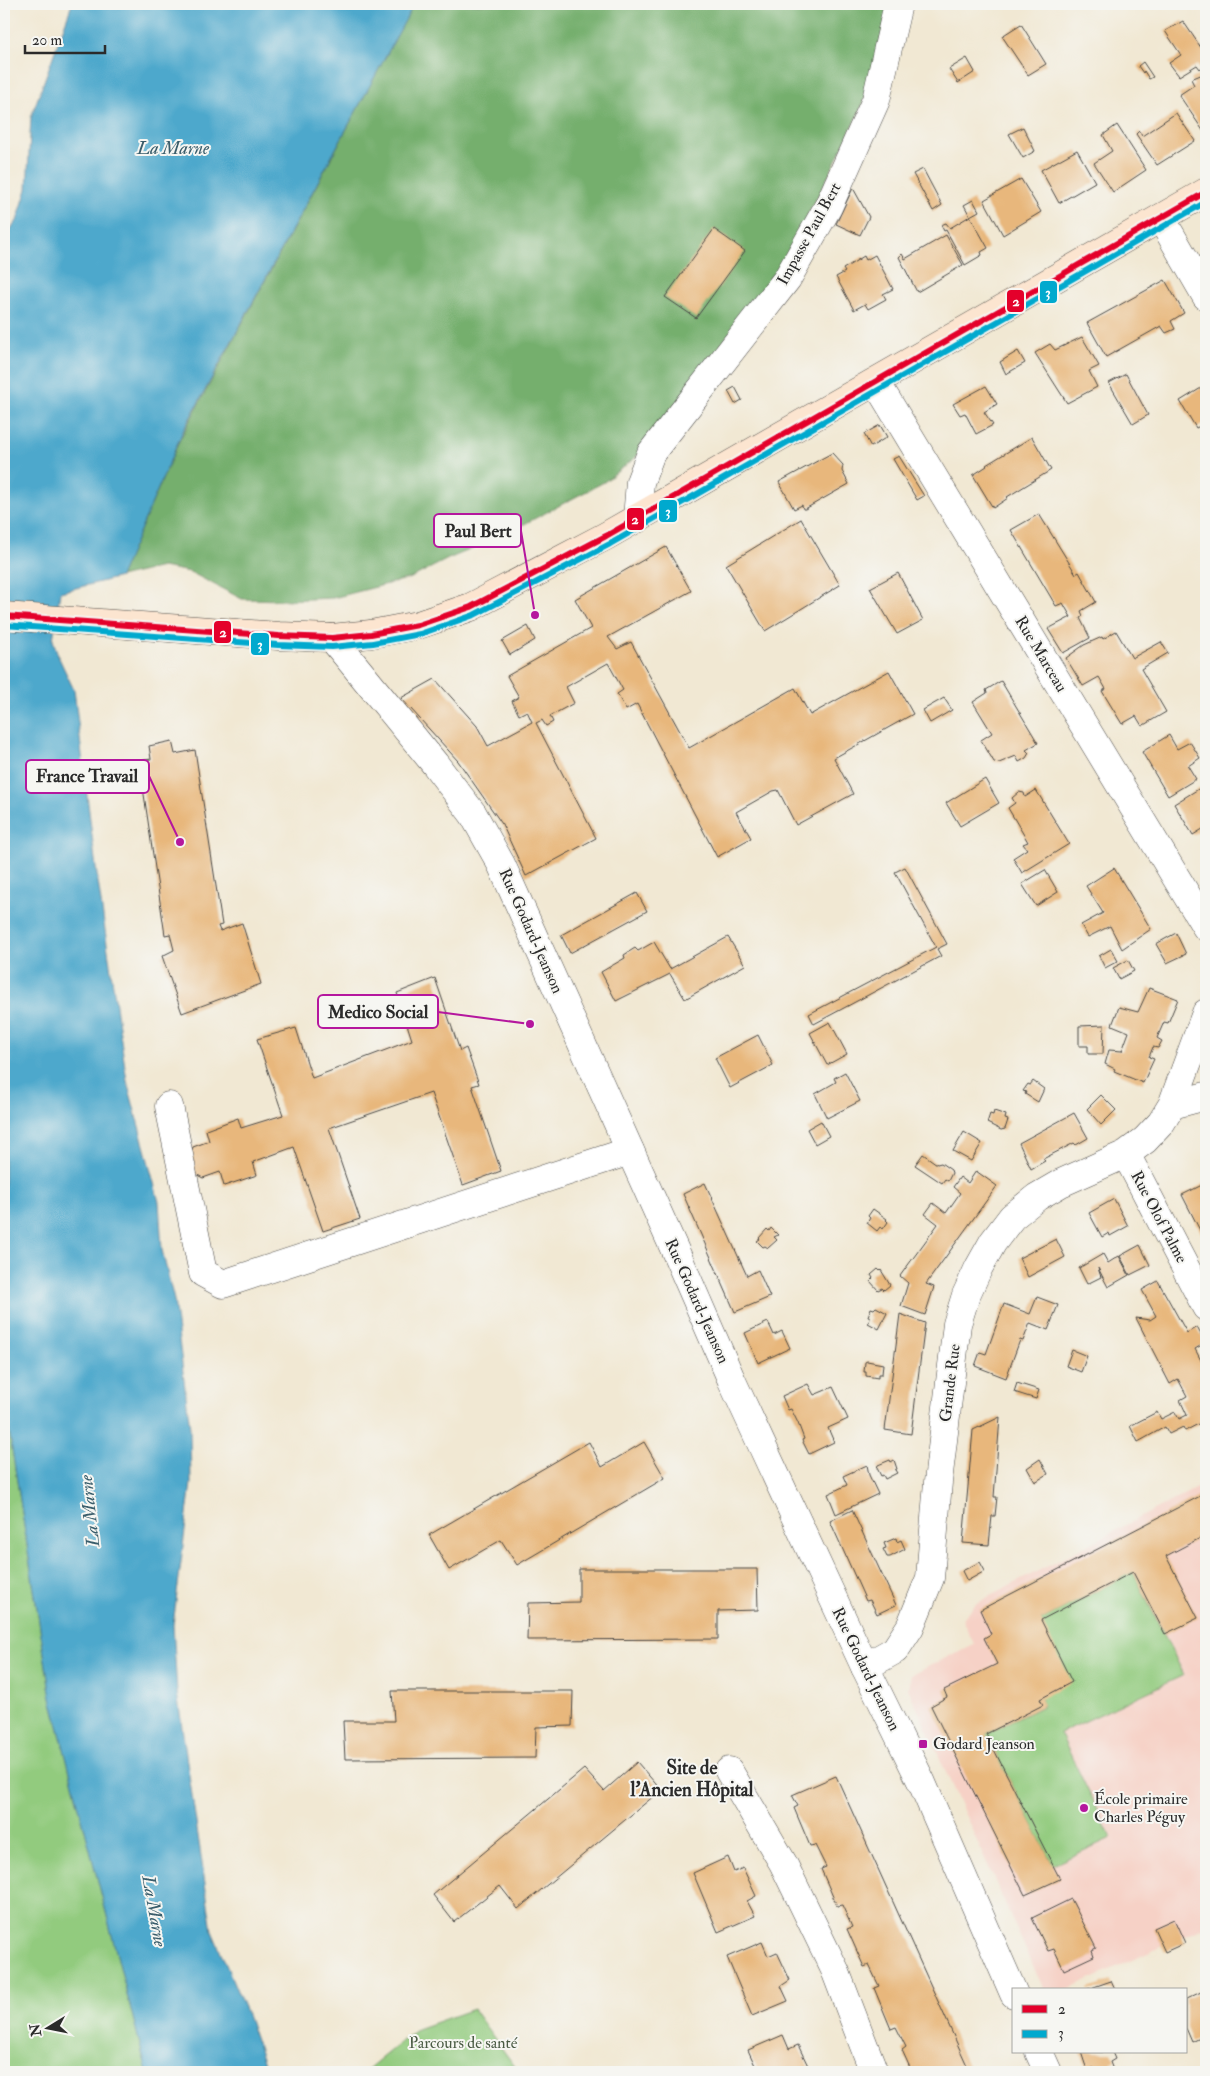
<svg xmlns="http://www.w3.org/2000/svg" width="1210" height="2076" font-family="'IM FELL Double Pica',serif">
<rect width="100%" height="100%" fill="#f6f6f2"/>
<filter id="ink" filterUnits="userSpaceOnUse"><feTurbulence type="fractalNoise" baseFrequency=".02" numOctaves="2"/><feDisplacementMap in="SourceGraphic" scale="10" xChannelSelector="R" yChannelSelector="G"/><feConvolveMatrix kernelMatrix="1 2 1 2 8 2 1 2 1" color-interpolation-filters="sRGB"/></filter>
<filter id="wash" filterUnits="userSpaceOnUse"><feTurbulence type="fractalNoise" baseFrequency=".0096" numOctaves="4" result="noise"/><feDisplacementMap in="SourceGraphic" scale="20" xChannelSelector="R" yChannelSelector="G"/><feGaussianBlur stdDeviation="1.12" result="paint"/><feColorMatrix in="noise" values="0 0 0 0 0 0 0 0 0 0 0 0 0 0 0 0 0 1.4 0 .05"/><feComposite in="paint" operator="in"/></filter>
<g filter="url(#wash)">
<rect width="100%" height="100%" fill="#f1e8d3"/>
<path fill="#f6d1c6" d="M1206,1483v444l-141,63h-21l-136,-302 3,-13 63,-31 -12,-25 15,-16z"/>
<path fill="#92cb7e" stroke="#5e7b54" d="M4,1398l47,300 96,374h-143z
M1133,1572l51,103 -124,58 51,105 -58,27 -67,-131 57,-28 -3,-7 1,-79z
M473,2009l46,63h-155l53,-43z"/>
<path fill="#75af6d" stroke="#506d4c" d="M414,4h476l-26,98 -39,81 -45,84 -144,190 -32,25 -108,57 -48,20 -37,19 -78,20 -48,2 -43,-1 -52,-27 -28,-5 -42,10 60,-138z"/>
<path fill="#4ea8cc" stroke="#3c6a7c" d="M72,4h342l-232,429 -62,144 -60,15 -7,48 6,18 15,32 22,178 31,213 32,121 3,48 12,50 16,128 1,55 -18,142 4,68 35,238 34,81 21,60h-120l-96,-374 -47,-300v-1161l13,-16 10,-32 4,-72z"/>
<g id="blocks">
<path fill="#e8b77c" d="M1183,21l23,34v14l-2,-3 -4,3 -3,-4 -18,11 -10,-13 12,-8 -16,-24z
M1021,24l25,40 -18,11 -26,-39z
M967,58l8,14 -17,11 -9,-14z
M1143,62l10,15 -4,2 -5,-8 -1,2 -5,-7z
M1203,74l3,4v57l-27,-40 15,-10 -3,-6z
M1176,113l19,28 -38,24 -21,-31 3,-3 3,5z
M1117,125l29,45 -33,22 -19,-29 18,-12 -9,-16z
M1023,127l12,24 -12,7 -14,-24z
M1077,150l18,32 -36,21 -18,-33z
M923,169l19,36 -9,6 -20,-37z
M1021,179l20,33 -38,23 -19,-35z
M853,188l16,29 -9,18 -24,-11z
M973,200l6,11 -9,5 -6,-11z
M970,216l18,32 -7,4 1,3 -17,10 -19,-35 -2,1 -3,-6 5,-2 4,5z
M714,229l31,22 -49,67 -31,-21z
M946,235l17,30 -46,27 -18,-35 3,-3 3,5z
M875,255l18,34 -10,5 3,5 -18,10 -3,-5 -11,6 -18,-33 9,-5 -2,-3 21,-13 2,4z
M1165,280l19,33 -13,8 4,8 -9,4 -5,-7 -55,31 -19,-34z
M1082,337l17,29 -10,5 8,16 -30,16 -32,-50 15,-9 5,6z
M1018,351l7,12 -19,11 -6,-12z
M1126,374l22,41 -15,9 -24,-41z
M1206,385v38l-10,5 -16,-27z
M986,386l11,18 -13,8 9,13 -17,9 -11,-21 -5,2 -7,-11z
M735,387l7,13 -7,4 -7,-13z
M880,425l7,12 -16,10 -7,-13z
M1032,437l19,33 -44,27 1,1 -15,10 -20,-33 14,-9 -1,-1z
M832,453l11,12 -1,6 7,13 -44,25h-2l-1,-4 -8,4 -15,-27z
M899,456l25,40 -7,4 -24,-41z
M1039,514l37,60 3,-2 17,30 -15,9 2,5 -3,2 10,20 -27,15 -15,-24 23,-12 -8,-14 -7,3 -45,-76z
M801,519l39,66 -75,46 -39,-66z
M666,547l25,44 -83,46 9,12 14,-7 58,106 106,-60 15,27 79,-44 24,43 -79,44 19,36 -57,31 -18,-35 -5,1 -37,21 15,26 -34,19 -80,-153 -11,6 -9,-16 6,-4 -15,-27 -42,24 8,16 -24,13 3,6 -7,4 -4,-6 -6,3 60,115 -70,38 -24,-52 -44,-63 -57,-63 34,-19 42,47 11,20 44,-24 -5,-11 -8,4 -7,-14 7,-4 -12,-21 84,-48 -16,-29z
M898,573l25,47 -26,14 -27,-46z
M528,626l7,14 -25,15 -8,-14z
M1116,631l16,27 29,-16 7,11 -27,16 25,43 -24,14 -6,-10 -14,8 -20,-33 4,-2 -7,-12 -16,9 -17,-28 18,-13 18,-8 1,2z
M1001,681l37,62 -12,7 3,3 -3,5 -7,4 -3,-6 -17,7 -5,-1 -13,-22 11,-7 -19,-31 14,-9 -1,-3z
M944,698l8,12 -22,13 -7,-13z
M1169,735l8,14 13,-7 10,16 -12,8 8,13 -28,17 -26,-44z
M172,741l3,13 20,-4 27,175 -4,1 2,5 22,-8 19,61 -79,29 -20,-57 12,-6 -4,-16 -5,1 -26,-174 12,-2 -2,-13z
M985,779l14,24 -39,23 -14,-23z
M1205,785l1,42 -13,8 -19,-31z
M1036,790l33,54 -47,29 -9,-15 14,-9 -4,-5 5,-2 -20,-34 7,-5 -3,-5 7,-6 5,1 1,4z
M905,867l42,77 -10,5 4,7 -127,68 -5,-10 127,-67 -41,-75z
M1114,868l37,61 -29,20 -12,-23 -22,11 -7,-12 22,-12 -17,-27z
M1045,870l13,22 -22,14 -14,-22z
M637,893l10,18 -77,42 -9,-18z
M1176,933l10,21 -19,9 -11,-19z
M728,937l17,28 -60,34 -15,-25 -54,27 -15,-29 24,-14 -1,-3 11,-7 3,3 16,-9 16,27z
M1111,949l7,12 -13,7 -6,-12z
M1128,960l6,11 -15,8 -6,-11z
M435,978l25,73 6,-3 13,36 -7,2 29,85 -38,14 -32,-92 -102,35 31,91 -37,12 -29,-84 -41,15 4,13 -33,11 -4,-14 -17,6 -13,-7 -3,-9 6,-15 16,-6 -3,-11 32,-12 3,10 42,-13 -26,-76 39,-11 16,50 100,-38 -15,-47z
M1149,988l29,11 -10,24 -4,-1 -7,16 5,3 -4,7 -5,-1 -4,10 5,2 -11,24 -29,-12 1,-2 -10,-5 4,-14 13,1 7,-19 -17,-7 7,-18 19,5z
M830,1022l17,32 -20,11 -17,-32z
M1104,1025l-1,29h-15v-8h-9v-20z
M758,1035l15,30 -43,23 -15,-30z
M845,1072l15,29 -33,17 -12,-24 21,-12 -2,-4z
M1033,1081l11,8 -6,13 -13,-8 1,-2 -3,-1 5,-7 2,1z
M1101,1095l15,15 -15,15 -14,-16z
M994,1111l12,4 -1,4 3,1 -3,9 -4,1 -14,-7 3,-9 3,1z
M1074,1113l14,25 -12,7 -2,-2 -31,16 2,2 -14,8 -12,-26z
M821,1121l8,15 -14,8 -8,-15z
M964,1132l18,11 -11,18 -18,-10z
M923,1154l14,10 4,-1 10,7 1,3 -4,8 -3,-2 -3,4 -27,-18z
M976,1171l21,15 -71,98 8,3 -9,28 -24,-9 7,-23 -8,-7 38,-52 -13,-10 8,-11 13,10 14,-20 -7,-6 7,-10 8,6z
M705,1183l42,93 11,-6 12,27 -35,15 -52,-118z
M1206,1183v59l-24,-47z
M1114,1199l14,27 -18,10 -1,-3 -7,4 -13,-24z
M873,1209l14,10 -1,1 2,2 -5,7 -3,-2 -3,4 -10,-8 3,-5 -2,-2z
M771,1228l7,7 -4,2 3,3 -9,8 -3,-2 -2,1 -6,-6 3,-2 -1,-1 8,-9 2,2z
M1056,1239l9,18 -37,20 -9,-19z
M1140,1245l10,20 -20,10 -10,-19z
M1103,1254l5,9 11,-7 10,19 -21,12 -10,-19 3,9 -14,7 -8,-16z
M878,1269l2,2 1,-1 9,15 -6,5 -2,-2 -4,2 -8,-9 3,-3 -2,-3z
M1158,1281l29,52 10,-6 8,16 -10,6 11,21v45l-6,3 2,4 -17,9 -2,-4 -14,7 -4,-7 -27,15 -8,-16 27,-14 4,7 14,-7 4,7 8,-4 -7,-15 7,-4 -9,-17 -8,5 -34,-66 14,2 6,-4 -14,-26z
M1037,1297l21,8 -10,25 -18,-7 -7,18 -3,-1 -14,38 -31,-12 5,-14 6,2 18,-50 26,10z
M876,1307l11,6 -8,16 -11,-6 3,-6 -3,-1 3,-8 3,1z
M900,1314l25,9 -14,111 -26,-4z
M768,1322l6,13 8,-4 8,17 -32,15 -13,-30z
M1072,1350l15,6 -6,16 -15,-6z
M867,1361l16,3 -1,10h-4v4l-12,-2v-4h-2l1,-10z
M1017,1383l22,7 -3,9 -22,-7z
M808,1384l6,11 19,-8 15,32 -20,9 6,14 -25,12 -7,-14 2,-1 -6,-16 -7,-14 -3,1 -6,-14z
M1000,1417l-6,80h3l-2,19h-3l-3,29 -26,-2 10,-113z
M589,1442l13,25 42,-25 21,36 -148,87 -16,-25 -52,30 -20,-35z
M1040,1459l8,15 -13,8 -8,-14z
M890,1460l1,2 3,-2 3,9 -2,1 2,3 -12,6 -2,-4 -2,1 -4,-8 1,-3z
M867,1465l2,10 9,19 -42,20 -8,-20 19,-9 -4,-9z
M1206,1493v42l-40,21 32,62 -33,16 -32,-62 -92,48 31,62 -32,17 3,6 -57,29 74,145 -35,16 -94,-189 16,-9 -3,-7 53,-26 -13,-26 7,-4 -11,-24z
M852,1510l44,95 -19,9 -7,-14 -4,1 -36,-80z
M896,1538l1,4 4,-2 4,9 -15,8h-3l-4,-8 3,-1 -2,-5z
M980,1562l5,9 -18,10 -5,-10z
M579,1569h178l1,41 -40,1v28l-191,1 1,-37 51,-1z
M392,1691h181l-1,35 -36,1 -1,31 -190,1 -2,-38h51z
M637,1762l24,28 -143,119 -18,-23 -46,36 -21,-27 151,-126 20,22z
M836,1776l134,296h-58l-10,-22 4,-3 -10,-20 -5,2 -17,-41 5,-2 -10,-21 -5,2 -17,-38 5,-2 -10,-22 -5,1 -16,-37 5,-2 -11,-22 -5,1 -16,-38 4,-2 -6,-11z
M728,1857l6,15 9,-4 13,28 -9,5 8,15 -37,16 -25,-59z
M1071,1899l25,49 -4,2 2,6 -30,14 -10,-21 -6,2 -16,-33z
M1174,1919l11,24 -20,9 -11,-24z
M762,1942l6,14 9,-4 13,28 -9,6 7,15 -36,15 -25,-59z
M1111,1981l4,9h-27v-1z
M1201,1992l5,12v38l-3,2 -3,-6 -8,4 -6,-14v-29z
M783,2035l6,14 9,-4 13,27h-53l-10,-22z
M1081,2052h31l3,7 -5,3 3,8 -6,2h-12l-2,-4 -6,2z"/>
</g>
</g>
<g filter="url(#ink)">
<use href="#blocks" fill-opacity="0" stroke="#494744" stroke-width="1"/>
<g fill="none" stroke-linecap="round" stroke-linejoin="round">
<g stroke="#494744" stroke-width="29">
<path id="minor" d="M1161,218l45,78
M876,382l330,545
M637,519l3,-37 11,-29 136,-174 41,-72 48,-107 22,-96
M1172,1105l34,-9
M169,1106l34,167 20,11 407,-133
M1126,1154l80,153
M865,1667l30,-17 15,-23 20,-49 8,-96 19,-158 9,-29 13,-28 14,-25 19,-25 25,-20 24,-14 65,-29 19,-14 16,-17 11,-18 34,-92
M729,1771l54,92 52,107 39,102"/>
</g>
<g stroke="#494744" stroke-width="29">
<path id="tertiary" d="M332,638l103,126 38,50 28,50 176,391 55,126 133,286 57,116 92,211
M1039,2052l9,20"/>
</g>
<g stroke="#494744" stroke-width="29">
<path id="secondary" d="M4,616l275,20 53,2 39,-4 47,-9 53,-18 135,-71 600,-344"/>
</g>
<use href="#minor" stroke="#fff" stroke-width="28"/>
<use href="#tertiary" stroke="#fff" stroke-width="28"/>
<use href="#secondary" stroke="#fce5d0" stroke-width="28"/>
<g stroke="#f6f6f2" stroke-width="10">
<path id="bus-1" d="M4,616l275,20 53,2 39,-4 47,-9 53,-18 135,-71 600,-344"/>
</g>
<g stroke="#f6f6f2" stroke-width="10">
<path id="bus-2" d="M4,625l274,20 54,2 41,-4 47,-9 54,-19 136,-71 596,-342"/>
</g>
<use href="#bus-1" stroke="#e4002b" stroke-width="6"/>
<use href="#bus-2" stroke="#00a9ce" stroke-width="6"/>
</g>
</g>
<g fill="#b5179e" stroke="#f6f6f2" stroke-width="2">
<rect x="918" y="1739" width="10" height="10" rx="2.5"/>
<circle cx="1084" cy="1808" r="5"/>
</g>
<g text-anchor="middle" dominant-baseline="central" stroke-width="4" stroke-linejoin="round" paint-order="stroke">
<g font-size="16" fill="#2b2b2b" stroke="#f6f6f2">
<text transform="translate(809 234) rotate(-61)">Impasse Paul Bert</text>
<text transform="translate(1041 654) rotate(59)">Rue Marceau</text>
<text transform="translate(531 931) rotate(66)">Rue Godard-Jeanson</text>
<text transform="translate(1159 1217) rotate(62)">Rue Olof Palme</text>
<text transform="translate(697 1301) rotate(66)">Rue Godard-Jeanson</text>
<text transform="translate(950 1383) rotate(-83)">Grande Rue</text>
<text transform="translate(866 1669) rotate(64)">Rue Godard-Jeanson</text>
</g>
<g font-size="16" fill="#2b2b2b" stroke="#f6f6f2" text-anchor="start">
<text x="933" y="1744">Godard Jeanson</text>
<text x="1094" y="1799">École primaire<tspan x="1094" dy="18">Charles Péguy</tspan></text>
</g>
<g font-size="16" fill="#4a5b44" stroke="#f6f6f2">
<text x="463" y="2043">Parcours de santé</text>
</g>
<g font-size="18" font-style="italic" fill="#395d6b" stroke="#f6f6f2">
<text x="173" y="148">La Marne</text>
<text transform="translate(90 1511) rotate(-96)">La Marne</text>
<text transform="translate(154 1911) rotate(80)">La Marne</text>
</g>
<g font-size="19" font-weight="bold" fill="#2b2b2b" stroke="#f6f6f2">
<text x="692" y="1768">Site de<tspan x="692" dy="22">l'Ancien Hôpital</tspan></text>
</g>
</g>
<path fill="none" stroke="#b5179e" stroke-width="2" d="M535 615L521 531M180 842L149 776M530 1024L438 1012"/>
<g fill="#b5179e" stroke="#f6f6f2" stroke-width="2">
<circle cx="535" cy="615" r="5"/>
<circle cx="180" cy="842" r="5"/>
<circle cx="530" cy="1024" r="5"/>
</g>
<g fill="#f6f6f2" stroke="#b5179e" stroke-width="2">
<rect x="434" y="514" width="87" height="33" rx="5"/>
<rect x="26" y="760" width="123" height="33" rx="5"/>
<rect x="318" y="995" width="120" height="33" rx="5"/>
</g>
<g font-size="18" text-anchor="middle" font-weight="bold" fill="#2b2b2b">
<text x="478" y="537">Paul Bert</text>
<text x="87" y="782">France Travail</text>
<text x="378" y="1018">Medico Social</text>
</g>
<g stroke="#f6f6f2" stroke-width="2">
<rect x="1039" y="280" width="19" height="24" rx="5" fill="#00a9ce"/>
<rect x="1006" y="289" width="19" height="24" rx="5" fill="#e4002b"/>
<rect x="658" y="499" width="20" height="24" rx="5" fill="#00a9ce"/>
<rect x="626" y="507" width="19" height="24" rx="5" fill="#e4002b"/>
<rect x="213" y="620" width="19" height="24" rx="5" fill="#e4002b"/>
<rect x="250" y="632" width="20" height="24" rx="5" fill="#00a9ce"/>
</g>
<g font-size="14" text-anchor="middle" font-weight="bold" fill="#fff">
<text x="1048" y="297">3</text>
<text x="1016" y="306">2</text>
<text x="668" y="516">3</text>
<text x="635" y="524">2</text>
<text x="223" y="637">2</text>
<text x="260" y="649">3</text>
</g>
<rect width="1210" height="2076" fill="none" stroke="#f6f6f2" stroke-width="20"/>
<rect x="1012" y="1988" width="175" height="65" fill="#f6f6f2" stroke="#a5a5a2"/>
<rect x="1022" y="2005" width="25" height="8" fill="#e4002b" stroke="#a5a5a2"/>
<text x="1058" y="2014" font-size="15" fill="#2b2b2b">2</text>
<rect x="1022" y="2030" width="25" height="8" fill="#00a9ce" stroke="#a5a5a2"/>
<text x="1058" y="2038" font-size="15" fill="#2b2b2b">3</text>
<g transform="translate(48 2028) rotate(260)" stroke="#f6f6f2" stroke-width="4" paint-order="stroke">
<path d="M0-4L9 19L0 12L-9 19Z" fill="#2b2b2b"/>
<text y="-8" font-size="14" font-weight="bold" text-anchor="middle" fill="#2b2b2b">N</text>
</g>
<path d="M25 45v8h80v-8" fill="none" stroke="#2b2b2b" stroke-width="2.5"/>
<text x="32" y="45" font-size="15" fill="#2b2b2b" stroke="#f6f6f2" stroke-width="4" paint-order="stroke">20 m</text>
</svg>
